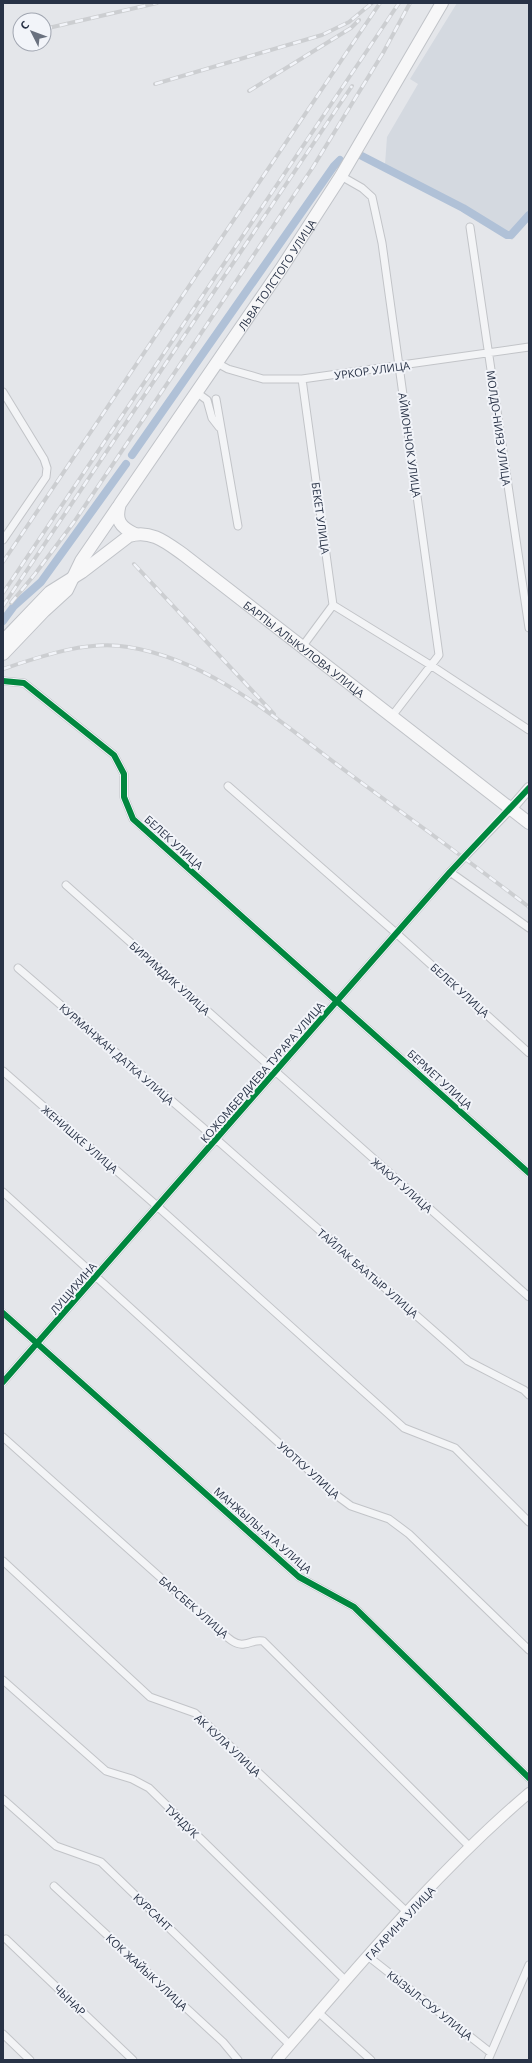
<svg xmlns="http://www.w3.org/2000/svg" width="532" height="2063" font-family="'Open Sans',sans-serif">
<rect width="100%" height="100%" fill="#e4e6ea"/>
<path fill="#d4d9e0" d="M457,3h72v218l-17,19 -127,-75 2,-28 31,-53 -8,-5z"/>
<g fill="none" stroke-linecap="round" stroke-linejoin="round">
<path stroke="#b0c1d7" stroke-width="8" d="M360,155l103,53 44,27h4l18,-20
M132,455l202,-289 6,-6
M3,621l11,-15 27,-24 85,-118"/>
<g stroke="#c2c4c8" stroke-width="9">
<path id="street" d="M341,176l21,12 10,9 10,46 57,412 -47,61
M470,227l59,401
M217,363l11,6 35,10h39l227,-32
M302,379l31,226 -31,42
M3,392l41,67 3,9 -1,9 -43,63
M196,392l11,8 5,18 7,9
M216,399l22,127
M333,605l99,61 97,64
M3,681l21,2 90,72 10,19v23l9,22 396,354
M228,786l168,147 133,120
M450,872l79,56
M66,885l463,412
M18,968l198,171 252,222 56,29 5,5
M3,1071l154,135 247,222 51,20 74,74
M3,1192l333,303 15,11 38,13 20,15 120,116
M3,1313l296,264 55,30 175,171
M3,1382l447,-510 61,-63
M3,1437l214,191c7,6 17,18 27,16 8,-1 9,-4 19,-3l207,206
M3,1561l147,136 45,16 213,200
M3,1680l103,91 26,8 17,9 197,193
M3,1799l53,47 45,16 189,183
M54,1886l169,156 15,18
M6,1939l127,121
M369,1957l122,96
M318,2012l53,48
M3,2034l27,26
M488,2060l41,-95"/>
</g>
<g stroke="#c2c4c8" stroke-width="12">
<path id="secondary" d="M511,809l18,-21
M277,2060c80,-92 159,-188 252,-267"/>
</g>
<g stroke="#c0c3c8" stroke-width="14">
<g id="primary">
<path id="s1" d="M135,534c-15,-7 -20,-14 -15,-30l161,-235 60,-93 101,-173"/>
<path id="s2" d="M3,641l47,-49 32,-20 47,-36c22,-7 38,7 55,19l345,268"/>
<path d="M3,654l41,-43 23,-21 14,-29 37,-54"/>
</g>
</g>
<use href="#street" stroke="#f3f4f6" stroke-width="7"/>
<use href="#secondary" stroke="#f7f7f8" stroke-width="10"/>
<use href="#primary" stroke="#f7f7f8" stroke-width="12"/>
<g stroke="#ccced1" stroke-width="4">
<path id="rail" d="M44,29l113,-26
M155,84l167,-49 27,-13 23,-19
M249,91l102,-63 8,-8
M3,562l377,-559
M134,564l140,150
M3,593l396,-590
M11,603l24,-29 39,-52 239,-355 70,-114 27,-50
M3,606l349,-520
M3,669c39,-13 84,-29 125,-22 84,13 153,76 219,125 61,45 122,89 182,135"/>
</g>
<use href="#rail" stroke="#f2f4f9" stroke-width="2.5" stroke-dasharray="8" stroke-linecap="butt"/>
<g stroke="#f2f4f9" stroke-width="8">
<path id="cycleway" d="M3,681l21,2 90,72 10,19v23l9,22 396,354
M3,1313l296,264 55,30 175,171
M3,1382l447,-510 79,-84"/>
</g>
<use href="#cycleway" stroke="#00873e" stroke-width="6"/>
</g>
<g text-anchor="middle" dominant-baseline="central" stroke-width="4" stroke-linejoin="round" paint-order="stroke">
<g font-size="11" fill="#283246" stroke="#f2f4f9">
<text stroke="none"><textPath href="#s1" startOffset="316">ЛЬВА ТОЛСТОГО УЛИЦА</textPath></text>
<text transform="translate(372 370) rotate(-8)">УРКОР УЛИЦА</text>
<text transform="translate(499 428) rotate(82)">МОЛДО-НИЯЗ УЛИЦА</text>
<text transform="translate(410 445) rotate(82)">АЙМОНЧОК УЛИЦА</text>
<text transform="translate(321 518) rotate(82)">БЕКЕТ УЛИЦА</text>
<text stroke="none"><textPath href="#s2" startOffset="378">БАРПЫ АЛЫКУЛОВА УЛИЦА</textPath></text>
<text transform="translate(174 842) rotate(42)">БЕЛЕК УЛИЦА</text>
<text transform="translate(170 978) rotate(42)">БИРИМДИК УЛИЦА</text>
<text transform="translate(460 990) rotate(42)">БЕЛЕК УЛИЦА</text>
<text transform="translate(117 1054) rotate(41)">КУРМАНЖАН ДАТКА УЛИЦА</text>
<text transform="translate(262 1072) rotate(-49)">КОЖОМБЕРДИЕВА ТУРАРА УЛИЦА</text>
<text transform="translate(440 1079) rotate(42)">БЕРМЕТ УЛИЦА</text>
<text transform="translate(80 1139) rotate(41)">ЖЕНИШКЕ УЛИЦА</text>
<text transform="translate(402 1185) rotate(41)">ЖАКУТ УЛИЦА</text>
<text transform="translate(368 1273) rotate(41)">ТАЙЛАК БААТЫР УЛИЦА</text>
<text transform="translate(73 1288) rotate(-49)">ЛУЩИХИНА</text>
<text transform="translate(309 1470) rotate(42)">УЮТКУ УЛИЦА</text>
<text transform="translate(263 1530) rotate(41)">МАНЖЫЛЫ-АТА УЛИЦА</text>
<text transform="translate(194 1607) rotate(41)">БАРСБЕК УЛИЦА</text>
<text transform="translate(228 1745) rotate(43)">АК КУЛА УЛИЦА</text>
<text transform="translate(182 1821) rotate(44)">ТУНДУК</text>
<text transform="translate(153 1912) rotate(44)">КУРСАНТ</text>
<text transform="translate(400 1923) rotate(-47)">ГАГАРИНА УЛИЦА</text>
<text transform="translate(147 1972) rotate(43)">КОК ЖАЙЫК УЛИЦА</text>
<text transform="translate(70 2000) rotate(44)">ЧЫНАР</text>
<text transform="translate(430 2005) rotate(38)">КЫЗЫЛ-СУУ УЛИЦА</text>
</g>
</g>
<rect width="532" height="2063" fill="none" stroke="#283246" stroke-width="8"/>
<g transform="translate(32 32) rotate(312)"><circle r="19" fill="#f2f4f9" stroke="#a1a6b1"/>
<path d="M0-3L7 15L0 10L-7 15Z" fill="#6a717f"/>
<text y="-6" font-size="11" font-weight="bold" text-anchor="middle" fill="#283246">С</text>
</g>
</svg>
